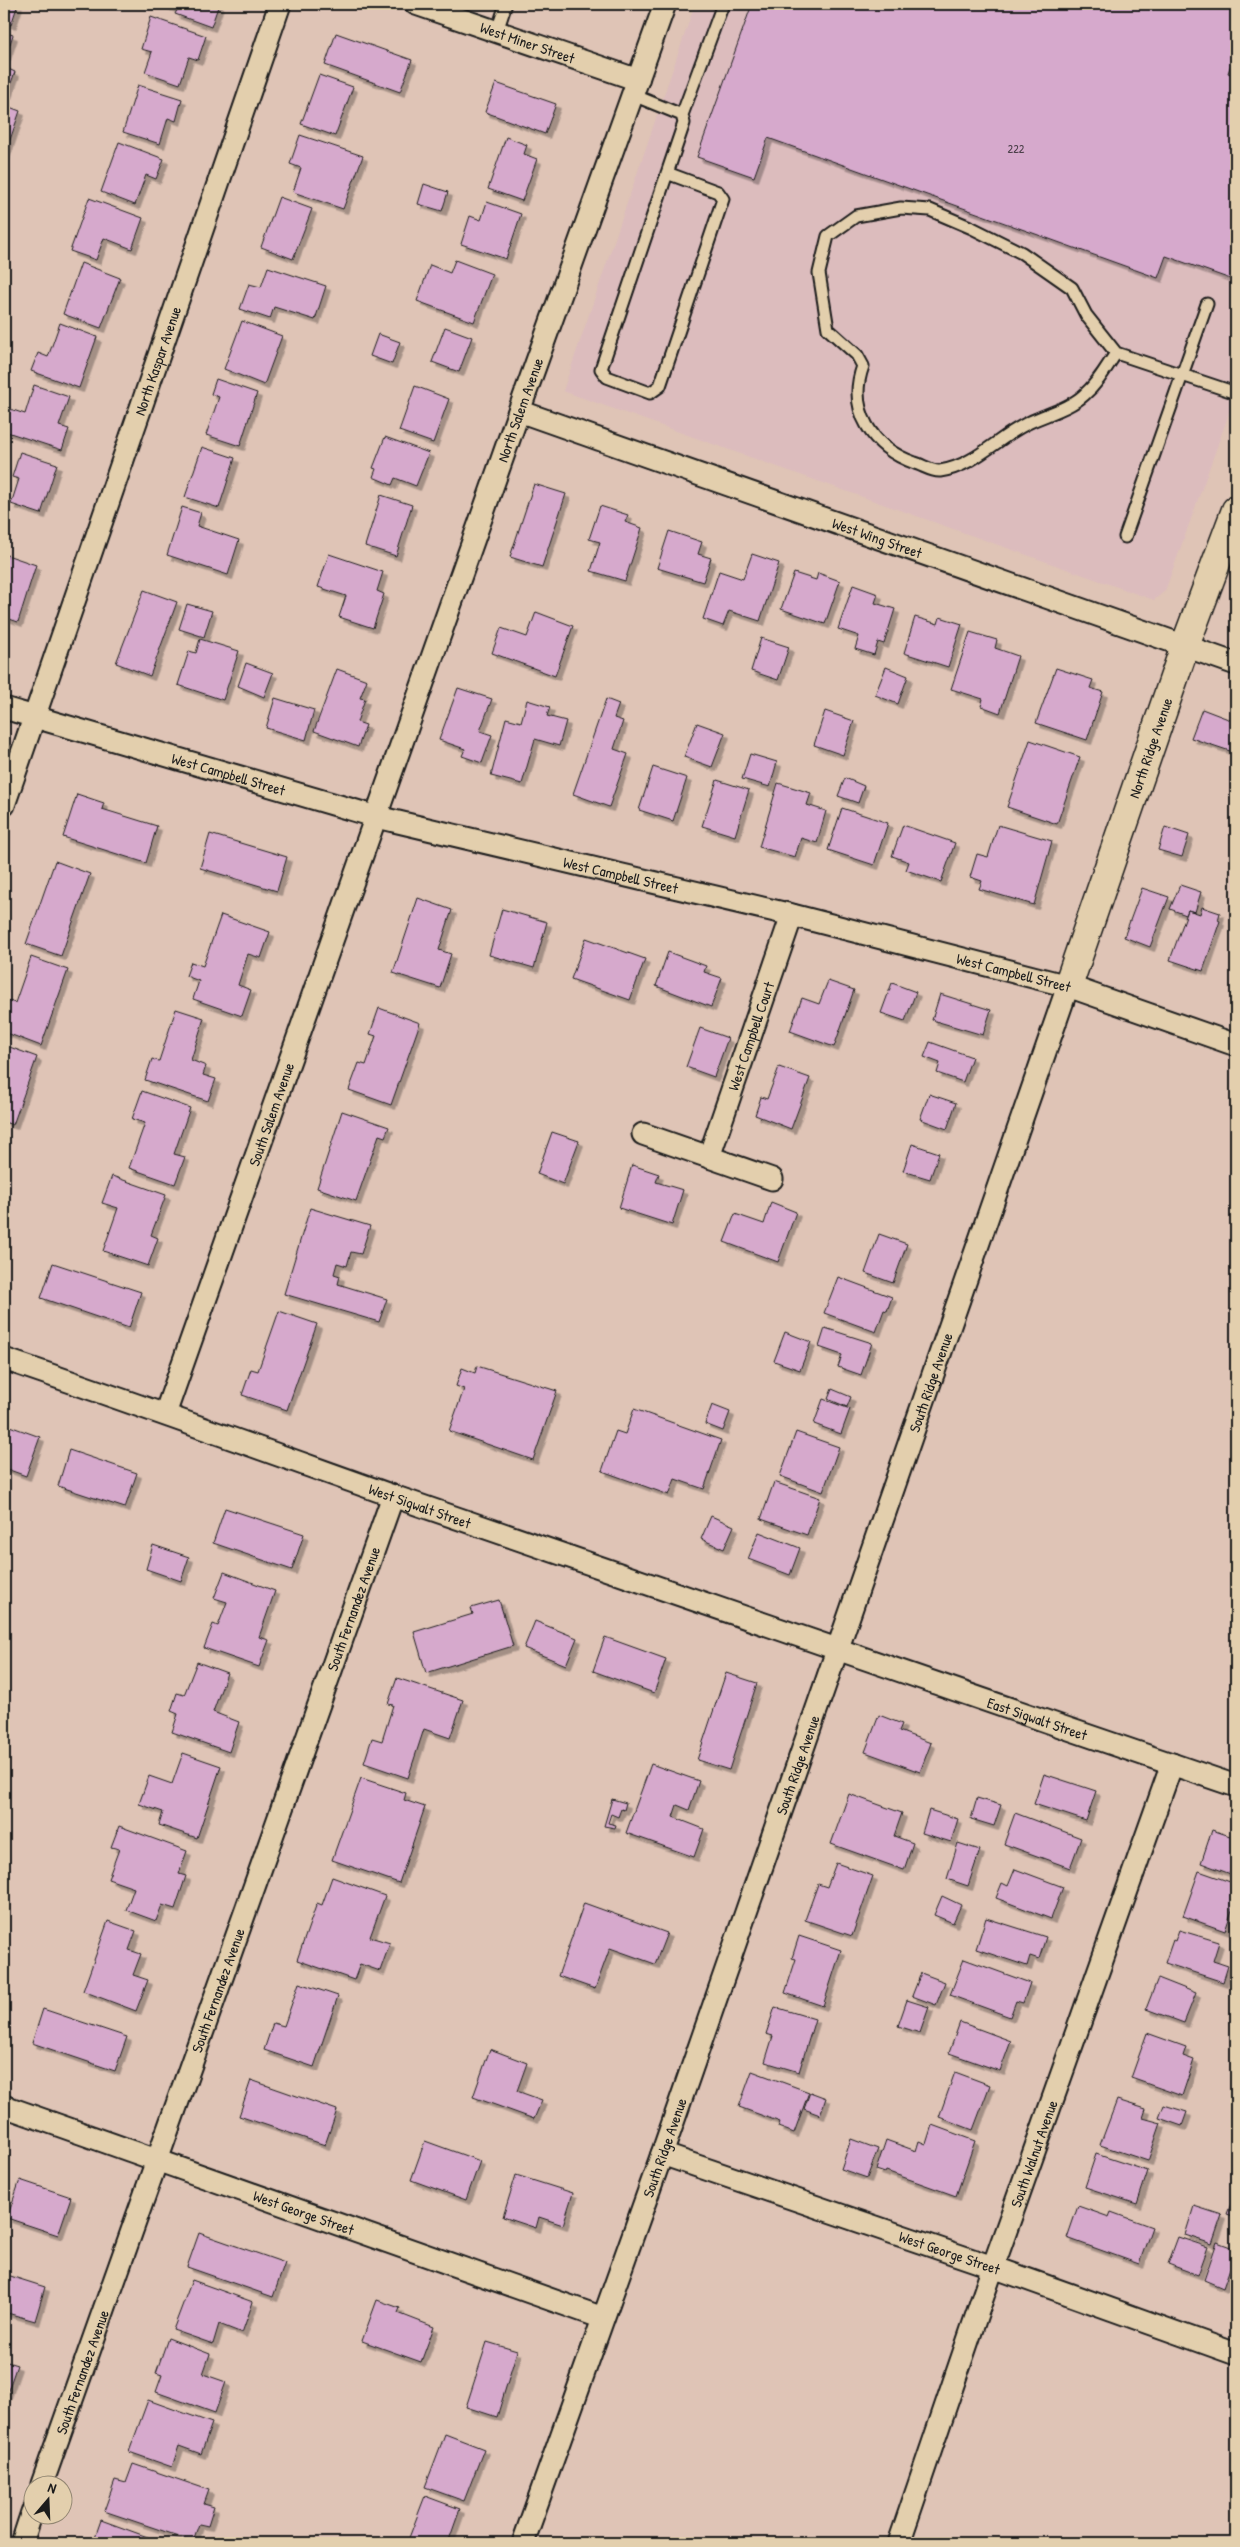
<svg xmlns="http://www.w3.org/2000/svg" width="1240" height="2547" font-family="'Patrick Hand',sans-serif">
<defs>
<filter id="shadow"><feDropShadow dx="4.5" dy="4.5" stdDeviation="0" flood-color="#0004"/></filter>
</defs>
<rect width="100%" height="100%" fill="#dfc4b6"/>
<filter id="ink" filterUnits="userSpaceOnUse"><feTurbulence type="fractalNoise" baseFrequency=".02" numOctaves="2"/><feDisplacementMap in="SourceGraphic" scale="10" xChannelSelector="R" yChannelSelector="G"/><feConvolveMatrix kernelMatrix="1 2 1 2 8 2 1 2 1" color-interpolation-filters="sRGB"/></filter>
<g filter="url(#ink)">
<path fill="#dcbcbd" d="M695,4h541v390l-71,197 -11,9 -591,-209z"/>
<path fill="#d6a9cc" stroke="#1c1c1c" filter="url(#shadow)" d="M4,4h14l-7,21 -7,-3z
M161,4h58l-8,23 -36,-13 2,-4z
M752,4h484v46l-8,23 8,3v205l-70,-25 -8,22 -390,-140 -14,39 -57,-20z
M151,17l55,19 -8,24 -9,-3 -9,27 -35,-12 7,-20 -11,-3z
M4,32l9,3 -9,26z
M336,33l76,27 -12,32 -75,-27z
M4,67l11,5 -8,22 -3,-2z
M319,75l34,12 -18,49 -34,-12z
M496,83l60,21 -11,30 -60,-22z
M138,85l44,14 -6,22 -8,-3 -8,26 -37,-12z
M4,105l16,6 -16,46z
M300,135l63,21 -20,53 -50,-17 8,-24 -11,-4z
M506,137l21,8 -3,9 13,5 -15,42 -34,-12z
M119,142l45,17 -8,20 -10,-4 -11,30 -34,-13z
M424,184l24,8 -6,19 -24,-7z
M279,197l33,12 -19,50 -32,-12z
M89,198l54,20 -11,31 -28,-11 -8,22 -26,-9z
M487,202l34,12 -15,45 -45,-15 9,-28 11,4z
M455,260l37,14 -18,48 -57,-21 13,-36 20,8z
M81,263l39,15 -19,50 -38,-14z
M268,267l58,19 -11,34 -41,-13 -4,12 -30,-10 9,-25 12,3z
M242,321l40,15 -18,49 -40,-16z
M60,323l37,14 -18,51 -48,-17 7,-18 10,4z
M445,327l27,10 -13,35 -27,-10z
M378,334l22,8 -8,22 -22,-8z
M216,379l41,14 -17,53 -34,-11 13,-38 -8,-3z
M34,385l35,12 -10,29 10,3 -7,21 -58,-19 6,-22 15,5z
M415,386l34,13 -16,44 -34,-12z
M385,437l44,16 -13,33 -21,-8 -3,7 -19,-8 3,-8 -3,-1z
M202,447l33,11 -16,50 -34,-11z
M20,452l37,12 -16,50 -30,-10 8,-25 -7,-2z
M534,484l32,10 -24,73 -32,-10z
M381,495l31,10 -16,51 -31,-10z
M600,506l28,9 -3,7 17,6 -17,53 -34,-10 9,-29 -11,-3z
M182,507l19,6 -4,13 42,14 -11,35 -61,-20z
M669,531l33,11 -4,12 13,4 -8,24 -46,-14z
M329,554l54,18 -6,19 7,3 -11,34 -34,-11 7,-21 -28,-9z
M752,554l27,9 -19,58 -31,-10 -6,15 -20,-7 16,-48 24,8z
M7,555l29,10 -18,57 -14,-5v-53z
M794,573l22,7 2,-7 22,8 -15,43 -44,-15z
M853,585l25,9 -3,9 20,6 -11,35 -6,-2 -4,13 -19,-6 4,-13 -21,-7z
M144,590l33,12 -27,74 -34,-13z
M187,604l25,7 -8,26 -25,-8z
M536,612l37,14 -18,50 -63,-23 9,-25 26,9z
M915,617l23,7 2,-7 22,7 -14,43 -44,-14z
M970,632l27,8 -2,8 23,8 -18,57 -19,-7 2,-7 -32,-10z
M761,638l28,9 -11,33 -27,-9z
M200,639l39,12 -16,49 -45,-15 11,-34 7,2z
M246,663l27,10 -9,24 -26,-11z
M886,667l22,9 -10,28 -23,-9z
M1056,668l37,12 -3,8 13,4 -16,48 -51,-17z
M337,669l30,11 -7,18 5,1 -8,23 9,3 -8,22 -44,-16z
M458,688l34,11 -12,32 12,4 -10,28 -20,-7 3,-7 -26,-9z
M275,698l39,12 -8,30 -40,-12z
M606,699l13,5 -5,14 9,3 -9,28 14,5 -19,53 -36,-13z
M527,700l23,7 -3,9 19,5 -7,25 -24,-7 -13,45 -31,-8 15,-58 15,4z
M1202,709l34,13v10l-6,19 -39,-13z
M825,711l29,10 -11,34 -29,-10z
M697,723l28,10 -13,34 -28,-10z
M1030,740l50,17 -23,67 -50,-17z
M750,754l27,8 -7,25 -28,-8z
M653,767l34,11 -14,43 -34,-11z
M845,778l19,8 -6,17 -20,-7z
M717,780l32,10 -14,46 -33,-10z
M778,783l33,10 -4,12 19,6 -9,32 -16,-5 -6,19 -36,-10z
M77,794l27,9 -2,6 55,17 -11,37 -83,-26z
M842,808l46,15 -14,42 -46,-15z
M903,825l52,18 -14,39 -35,-12 3,-8 -17,-6z
M998,825l54,16 -18,64 -55,-16 3,-8 -12,-4 7,-23 11,3z
M1165,827l24,8 -7,22 -24,-7z
M210,834l77,23 -10,34 -77,-23z
M55,861l35,13 -29,82 -35,-12z
M1180,885l21,7 -6,20 -7,-2 -2,5 -16,-6z
M1142,888l27,9 -19,50 -26,-10z
M418,898l34,12 -13,40 12,4 -11,34 -47,-15z
M1202,907l18,6 -2,7 2,1 -17,50 -33,-11 18,-50 12,4z
M502,909l45,13 -13,46 -45,-13z
M221,915l49,17 -9,26 -13,-4 -10,31 13,5 -9,26 -49,-17 6,-18 -13,-5 5,-14 12,4z
M586,938l59,21 -15,41 -59,-21z
M668,952l38,14 -2,6 18,6 -11,29 -55,-21z
M31,957l37,13 -27,76 -37,-14v-33l11,4z
M828,981l26,9 -20,57 -44,-16 12,-33 17,6z
M892,983l24,9 -11,29 -24,-8z
M940,994l51,16 -8,25 -51,-15z
M379,1008l41,15 -29,82 -42,-15 10,-27 7,2 10,-29 -6,-2z
M176,1009l28,9 -13,42 15,6 -3,9 13,4 -8,22 -63,-21 7,-21 7,2z
M700,1028l28,10 -14,39 -28,-10z
M930,1042l42,15 -9,25 -26,-9 3,-10 -16,-6z
M4,1045l33,12 -24,68 -9,-3z
M779,1067l31,11 -19,51 -36,-14 6,-18 6,2z
M142,1091l48,17 -16,46 11,3 -10,27 -46,-16 16,-45 -13,-4z
M929,1094l27,9 -9,26 -27,-10z
M342,1111l47,16 -4,10 -6,-2 -23,66 -39,-13z
M552,1132l27,9 -16,43 -26,-10z
M912,1144l27,9 -9,26 -27,-8z
M632,1165l27,9 -3,8 27,8 -11,35 -53,-17z
M112,1176l54,19 -15,40 7,3 -10,28 -45,-15 15,-43 -16,-5z
M771,1202l25,10 -18,50 -54,-20 11,-28 29,10z
M310,1208l60,18 -9,28 -10,-2 -4,14 -10,-3 -3,11 6,2 -2,8 49,15 -8,23 -95,-28z
M879,1234l28,10 -14,39 -28,-10z
M53,1263l88,29 -12,36 -88,-30z
M838,1277l54,20 -5,14 -3,-1 -8,22 -52,-19z
M279,1311l38,13 -30,86 -45,-15 9,-26 7,2z
M825,1328l47,15 -11,32 -23,-8 4,-12 -23,-8z
M785,1332l26,10 -11,28 -26,-9z
M477,1366l80,25 -24,69 -84,-29 15,-42 -8,-3 6,-18 13,5z
M832,1389l19,8 -4,10 -19,-8z
M823,1399l27,10 -9,25 -27,-10z
M712,1405l18,7 -7,19 -18,-7z
M634,1409l87,31 -17,49 -29,-10 -6,16 -67,-24 14,-40 9,3z
M4,1424l36,13 -14,39 -22,-8z
M796,1432l43,15 -16,45 -43,-16z
M69,1450l68,23 -12,35 -67,-22z
M774,1482l46,16 -13,37 -46,-16z
M225,1508l79,26 -12,36 -79,-27z
M711,1516l23,10 -10,23 -23,-10z
M759,1532l41,16 -10,27 -42,-16z
M153,1545l36,12 -8,24 -35,-12z
M224,1572l51,19 -16,46 10,3 -10,27 -55,-19 9,-24 5,2 9,-24 -13,-4z
M499,1600l14,46 -87,27 -12,-41 59,-18 -2,-6z
M535,1621l42,17 -11,27 -42,-17z
M605,1637l61,22 -12,34 -61,-22z
M197,1662l30,11 -14,39 26,10 -10,30 -57,-20 6,-18 -7,-3 6,-18 7,2z
M726,1673l31,10 -28,87 -32,-10z
M397,1678l66,22 -13,38 -26,-9 -16,49 -44,-15 8,-25 10,3 11,-36 -5,-1z
M879,1715l23,9 -3,7 32,12 -11,29 -55,-20z
M183,1753l38,13 -24,72 -38,-13 4,-13 -24,-8 10,-28 23,8z
M651,1764l48,17 -10,29 -12,-5 -4,12 31,12 -10,28 -68,-24z
M1044,1774l52,17 -10,30 -52,-17z
M361,1778l45,15 -2,7 21,7 -26,76 -67,-23z
M849,1794l53,19 -8,23 19,7 -9,27 -73,-26z
M977,1798l24,7 -7,21 -23,-7z
M612,1799l14,4 -2,7 -3,-1 -3,8 -7,-3 -3,9 8,2 -1,3 -11,-2z
M929,1810l29,9 -7,23 -29,-9z
M1015,1813l66,25 -11,30 -66,-24z
M119,1826l68,25 -8,23 7,2 -11,33 -13,-4 -6,16 -30,-11 8,-22 -26,-9 11,-30 -8,-2z
M1212,1830l24,8v38l-35,-13z
M958,1843l22,7 -12,36 -21,-7z
M836,1863l37,13 -21,60 -47,-16 13,-36 9,3z
M1015,1869l48,18 -12,32 -55,-21 6,-15 6,3z
M1199,1871l37,13v14l-11,33 -42,-15z
M332,1877l53,19 -15,41 20,6 -10,28 -20,-7 -6,16 -57,-20 20,-57 5,2z
M942,1896l19,9 -8,18 -19,-8z
M584,1903l83,30 -12,31 -45,-16 -15,41 -37,-13z
M986,1918l60,19 -7,22 -9,-3 -3,10 -51,-17z
M108,1921l28,10 -7,19 12,4 -8,21 15,5 -12,31 -53,-20z
M1179,1930l40,12 -6,19 15,5 -5,16 -58,-19 8,-23 2,1z
M799,1936l42,14 -18,56 -38,-13 11,-34 -4,-1z
M964,1959l66,24 -7,20 -7,-2 -6,16 -60,-22z
M921,1973l24,9 -9,23 -24,-9z
M1158,1978l38,15 -12,30 -38,-14z
M299,1983l39,13 -24,71 -50,-17 9,-27 11,3z
M907,2000l22,7 -9,26 -22,-7z
M775,2007l40,12 -16,53 -34,-10 8,-26 -7,-2z
M43,2009l84,28 -12,34 -83,-28z
M960,2022l51,19 -11,30 -51,-18z
M1147,2033l39,14 -3,9 11,4 -12,36 -51,-18z
M490,2049l37,14 -10,28 25,9 -8,19 -61,-22z
M752,2071l57,21 -15,41 -16,-6 2,-5 -41,-15z
M955,2072l35,13 -17,45 -34,-13z
M251,2080l86,30 -12,35 -86,-29z
M810,2092l16,6 -6,17 -16,-6z
M1117,2100l29,9 -3,9 18,5 -13,38 -48,-16z
M1164,2105l23,7 -5,14 -23,-8z
M932,2125l43,16 -19,55 -70,-25 -1,2 -9,-3 10,-30 30,11 3,-10 7,3z
M851,2139l27,10 -11,29 -26,-9z
M425,2141l55,20 -14,39 -55,-20z
M1096,2154l52,17 -11,33 -52,-17z
M516,2175l57,18 -10,32 -24,-8 -3,11 -33,-11z
M20,2180l51,17 -13,38 -51,-17z
M1236,2191v26l-9,-3z
M1078,2206l31,11 2,-5 41,15 -13,37 -72,-26z
M1194,2206l28,9 -10,29 -27,-9z
M199,2233l86,30 -12,34 -86,-30z
M1178,2237l30,10 -10,28 -30,-11z
M1217,2242l19,7v19l-1,2 -5,-2 -7,20 -19,-8z
M4,2274l41,13 -10,34 -31,-9z
M192,2280l61,22 -11,31 -23,-9 -6,20 -40,-14z
M377,2300l23,8 -2,5 36,14 -13,35 -59,-21z
M168,2338l42,16 -7,20 23,8 -11,31 -59,-21 6,-17 -6,-2z
M487,2342l30,9 -20,66 -31,-10z
M4,2361l13,4 -13,37z
M148,2400l64,23 -11,31 -22,-8 -7,21 -43,-15z
M445,2434l39,15 -20,52 -39,-14z
M133,2464l76,26 -5,14 10,3 -6,19 -9,-2 -6,17 -89,-30 11,-31 11,3z
M425,2496l35,13 -12,34h-41z
M101,2520l63,23h-71z"/>
<g fill="none" stroke-linecap="round" stroke-linejoin="round">
<g stroke="#1c1c1c" stroke-width="15">
<path id="lane" d="M497,31l9,-27
M633,95l49,20 2,8 -83,246 6,8 43,16 10,-7 63,-187 -5,-7 -51,-19
M682,115l41,-111
M1116,353c-10,15 -18,30 -32,42 -14,13 -37,19 -54,27 -31,14 -55,44 -90,49 -7,1 -18,-6 -25,-8 -43,-15 -68,-53 -52,-97l-6,-11 -29,-26 -9,-56 9,-37 28,-20 45,-8 29,2 42,18 50,25 50,35 14,27 30,38 120,40
M1125,537l82,-233"/>
</g>
<g stroke="#1c1c1c" stroke-width="25">
<g id="street">
<path id="s1" d="M416,4l222,76"/>
<path id="s2" d="M519,411l717,253"/>
<path id="s3" d="M4,708l373,109 415,98 276,71 168,59"/>
<path id="s4" d="M4,805l276,-801"/>
<path d="M643,1134l129,45"/>
<path id="s5" d="M709,1157l83,-242"/>
<path id="s6" d="M4,1359c130,44 260,91 389,137 281,99 562,194 843,290"/>
<path id="s7" d="M165,1414l354,-1003 146,-407"/>
<path id="s8" d="M4,2106l599,212"/>
<path id="s9" d="M662,2154l331,113 243,87"/>
<path id="s10" d="M42,2484l351,-988"/>
<path d="M22,2543l10,-31"/>
<path id="s11" d="M523,2543l139,-389 406,-1168"/>
<path id="s12" d="M899,2543l94,-276 179,-503"/>
</g>
</g>
<g stroke="#1c1c1c" stroke-width="31">
<g id="secondary">
<path id="s13" d="M1068,986l117,-340 51,-136"/>
</g>
</g>
<use href="#lane" stroke="#e3cfad" stroke-width="11"/>
<use href="#street" stroke="#e3cfad" stroke-width="21"/>
<use href="#secondary" stroke="#e3cfad" stroke-width="28"/>
</g>
</g>
<g text-anchor="middle" dominant-baseline="central" stroke-width="4" stroke-linejoin="round" paint-order="stroke">
<g font-size="12" fill="#4a3f48">
<text x="1016" y="148">222</text>
</g>
<g font-size="15" fill="#1c1c1c" stroke="#e3cfad">
<text stroke="none"><textPath href="#s1" startOffset="118">West Miner Street</textPath></text>
<text stroke="none"><textPath href="#s4" startOffset="470">North Kaspar Avenue</textPath></text>
<text stroke="none"><textPath href="#s7" startOffset="1065">North Salem Avenue</textPath></text>
<text stroke="none"><textPath href="#s2" startOffset="380">West Wing Street</textPath></text>
<text stroke="none"><textPath href="#s13" startOffset="252">North Ridge Avenue</textPath></text>
<text stroke="none"><textPath href="#s3" startOffset="234">West Campbell Street</textPath></text>
<text stroke="none"><textPath href="#s3" startOffset="639">West Campbell Street</textPath></text>
<text stroke="none"><textPath href="#s3" startOffset="1044">West Campbell Street</textPath></text>
<text stroke="none"><textPath href="#s5" startOffset="128">West Campbell Court</textPath></text>
<text stroke="none"><textPath href="#s7" startOffset="318">South Salem Avenue</textPath></text>
<text stroke="none"><textPath href="#s11" startOffset="1230">South Ridge Avenue</textPath></text>
<text stroke="none"><textPath href="#s6" startOffset="441">West Sigwalt Street</textPath></text>
<text stroke="none"><textPath href="#s10" startOffset="929">South Fernandez Avenue</textPath></text>
<text stroke="none"><textPath href="#s6" startOffset="1094">East Sigwalt Street</textPath></text>
<text stroke="none"><textPath href="#s11" startOffset="825">South Ridge Avenue</textPath></text>
<text stroke="none"><textPath href="#s10" startOffset="524">South Fernandez Avenue</textPath></text>
<text stroke="none"><textPath href="#s11" startOffset="420">South Ridge Avenue</textPath></text>
<text stroke="none"><textPath href="#s12" startOffset="412">South Walnut Avenue</textPath></text>
<text stroke="none"><textPath href="#s8" startOffset="318">West George Street</textPath></text>
<text stroke="none"><textPath href="#s9" startOffset="304">West George Street</textPath></text>
<text stroke="none"><textPath href="#s10" startOffset="119">South Fernandez Avenue</textPath></text>
</g>
</g>
<rect width="1240" height="2547" fill="none" stroke="#e3cfad" stroke-width="20"/>
<rect x="10" y="10" width="1220" height="2527" fill="none" stroke="#1c1c1c" stroke-width="2" filter="url(#ink)"/>
<g transform="translate(48 2500) rotate(19)"><circle r="24" fill="#e3cfad" stroke="#938773"/>
<path d="M0-4L9 19L0 12L-9 19Z" fill="#1c1c1c"/>
<text y="-8" font-size="14" font-weight="bold" text-anchor="middle" fill="#1c1c1c">N</text>
</g>
</svg>
